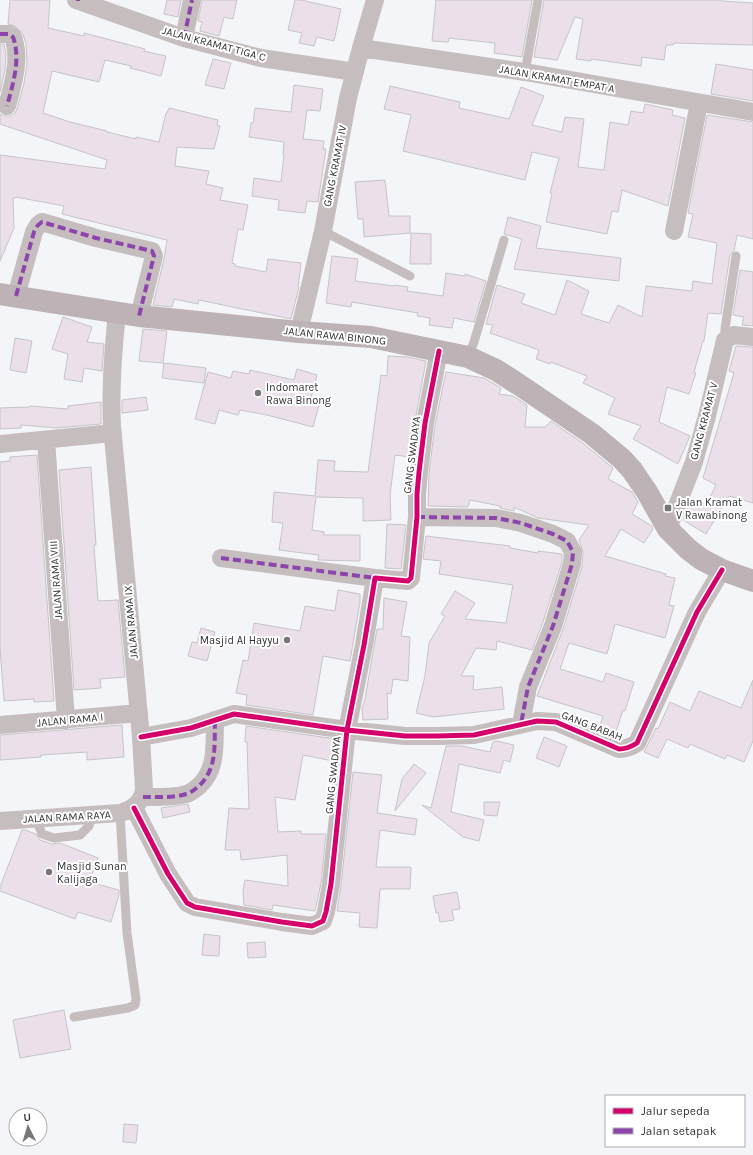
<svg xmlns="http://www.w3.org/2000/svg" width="753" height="1155" font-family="Karla,sans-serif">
<rect width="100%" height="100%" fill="#f4f5f9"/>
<path fill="#ebe0ea" stroke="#c5c4c7" d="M10,0h40l-2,28 36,8v-3l61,16 -1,2 22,5 -5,20 -31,-8 1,-2 -26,-6 -6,22 -47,-11 -9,42 27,9 37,9v1l29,7v-2l23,5 7,-29h1l2,-5 49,12 -1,5 3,1 -6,23 -37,-2 -2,19 34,5 -3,13 17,4 -3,12 28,5 -5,25 -5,-1 -6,34 3,1v2l31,6 2,-13 33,4 -3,24h1l-8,32 -92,-19 -1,4 -24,-5 -2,8 -19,-2 11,-46 3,-19 -105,-26 2,-8 -48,-9v1h-3l1,30 -14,33v-106l105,14 2,-9 -107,-36v-10l5,2h5l5,-3 2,-4 7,-26 3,-19 -1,-20 -3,-10 -8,-8 -7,-2z
M167,0h14l-3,17 -14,-3z
M202,0h35l-4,19 -9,-2 -5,19 -19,-5 2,-9 -4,-1z
M295,0h6l40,9 -7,32 -17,-4 -3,9 -15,-3 3,-10 -14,-3z
M436,0h96l-10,57 -28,-4 1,-10 -46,-5 -1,4 -16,-1z
M544,0h178v1l31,2v42l-79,-2 -1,2h-7l-2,15 -22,-3 -1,9 -50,-7v2l-15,-2 7,-40 -8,-2 -18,43 -23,-3z
M0,44h4l2,11 -1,15 -5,22z
M213,59l18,4 -7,26 -19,-4z
M716,64l37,6v31l-42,-7z
M294,85l29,4 -3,22 -13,-1 -4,29 21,2 -1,8h3l-8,53 -11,-1 -2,12 -27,-3 1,-10 -27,-4 2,-18 27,4 3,-27h-1l1,-13 -35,-5 2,-14h2l2,-15 36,4z
M390,86l70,16 -1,6 50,11 12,-32 23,9 -12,29 30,7 3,-15 19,2 -6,48 26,3 6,-48 18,3 3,-14 12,2 2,-9 28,6 -1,5 13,3 -17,88 -46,-16 -4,22 -6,-1 -5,23 -61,-12 6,-29h-2l9,-35 -27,-6 -7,28 -122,-29 8,-36 -27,-6z
M707,115l46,7v117l-16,-4 -3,16 -4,4 -9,59 -13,-1 -4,28h-1l-9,31 2,1 -7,21 -22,-7 -8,35 31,14 -12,28 -45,-25 8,-13 -33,-12 7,-16 -32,-15 4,-7 -36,-14 -1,2 -14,-5 3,-9 -49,-17 3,-8 -7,-1 11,-39 28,9 -4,9 34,12 12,-35 22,11 -8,23 28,9 9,-18 24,12 4,-31 46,5 1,-10 19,3 5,-41 -29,-6 5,-23 -5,-1z
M385,180l4,36h21v17l-46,4 -1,-18h-5l-3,-37z
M508,217l33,9 -5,22 85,10 -2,23 -105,-12 8,-30 -18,-5z
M411,233l20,1v30h-21z
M332,256l26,3 -3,22 39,5v-1l14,2 -1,4 36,5 3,-23 19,3v-2l21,7 -12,41 -20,-4 -2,10 -23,-3 1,-7 -13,-2 1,-3 -66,-11 -1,5 -25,-4z
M740,270l13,2v54l-11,-1 2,-8 -11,-2z
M63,317l29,10 -5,15 17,2 -2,27 -18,-3 -2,14 -18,-3 4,-25 -16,-5z
M143,329l24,2 -4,32 -24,-2z
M15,338l17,3 -6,32 -16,-3z
M736,346l17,1v156l-24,-7 -23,38 -23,-14 5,-13 5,-9 13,7 10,-20 -13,-7 31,-105 -5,-2z
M388,356l19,1 19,4 -11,60 -5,36 -15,-2 -5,40 1,25 -28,1v-23l-47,-1 -4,33 12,2v3h36v26l-42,-1 1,-5 -40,-5 4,-27 -11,-1 2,-30 41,4 3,-36 17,1 -1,10 34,1 13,-97 6,1z
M164,363l42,5 -2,15 -42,-5z
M297,369l20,6 -7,27 9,3 -6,22 -46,-12 -27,-5 -2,5 -19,-5 -4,14 -20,-5 13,-47 23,6 2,-7 16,3 1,-4 44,10z
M446,372l38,6 17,10 -2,6 14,2 14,9 -2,22h20l6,-6 33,23 29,24 -5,11 24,13 6,10 -6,12 20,12 1,3 -9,14 -23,-14 -16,27 61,18 -1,2 10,2 -6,27 5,1 -9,32 -50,-14 -8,30 -38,-11 -9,26 43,13 3,-9 28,9 -9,29 -2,-1 -8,25 -16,-6 4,-13 -66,-20 26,-67 19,-62 1,-15 -4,-12 10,-15 -51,-7 -24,-11v4l-14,-3v-2l-30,-6 -2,7 -40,-1 1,-33 6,-48z
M146,397l2,13 -26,3v-13z
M101,402v22l-44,4 -36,-3v3l-21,1v-21l29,-1 1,-1 38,3v-3z
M37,455l17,246 -20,1v-3l-30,2 -4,-53v-186l10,-1v-4z
M91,467l5,78h-2l4,56 20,-1 7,77 -25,2 1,9 -27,2 -15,-220z
M387,524l19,1 -5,44 -16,-1z
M426,536l84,10v2l28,5v-2l24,3v8l-19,60 -11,28 -35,-9 -1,9 -20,-2 -15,28h13l-1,14 29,-3 2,22 -70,8 -18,-4 9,-37 4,-33 16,-27 -4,-2 14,-23 20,12 -10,16 41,4 7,-38 -74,-11 2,-13 -18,-2z
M338,590l22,4v8l-10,59 -27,-5 -10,59 -67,-10 1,-10 -11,-2 7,-33 5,1 6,-38 46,8 5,-25 30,5z
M384,598l23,4 -6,34 9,1 -2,44 -15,-2 -2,15 -4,-1 1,26 -25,1 -1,-11 3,-10 12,-70h6z
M201,628l14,4 -8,29 -19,-5 4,-14 5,1z
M753,680v61l-9,21 -17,-7 -2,4 -35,-15 -2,4 -21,-9 -9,19 -14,-6 12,-24 2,1 12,-27 20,9 9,-20 42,17z
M122,725l2,32 -37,3v-8l-46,3v2l-41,3v-25z
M246,726l90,13 -3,22 -30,-6 -8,45 -20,-3 3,35 23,-1v3h25l-5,49 -6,28 -42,-6 -1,5 -28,-5 -1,-14 2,-11 43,6 -1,-31 -46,5 -1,-10h-15l4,-42 20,1 -2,-67h-2z
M544,737l23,9 -8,21 -23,-9z
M497,741l17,4 -4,17 -6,-2 -4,13 -41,-9 -8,48 33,8 -5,21 -16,-4 -41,-32 9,3 15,-62h16l28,6 3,-10z
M414,764l12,9 -31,38 7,-32z
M353,772l29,3 -5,38 40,6 -2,16 -35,-5 -4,37h35l-1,22h-30l-3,39 -18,-1 1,-14 -23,-2 4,-26z
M484,802h16l-3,14 -13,-1z
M188,804l2,8 -27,6 -2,-10z
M22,830h3l11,4 4,6 12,4 8,-1 38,15 -9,24 30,8v5l-8,27 -33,-10 -3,7 -75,-28v-4z
M457,892l3,17 -8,1 2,10 -14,2 -2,-10 -2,1 -3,-17z
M204,934l16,2 -1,20 -17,-1z
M265,942l1,15 -18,1 -1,-15z
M64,1010l7,39 -51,9 -7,-38z
M124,1124l14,1 -2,18 -13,-1z"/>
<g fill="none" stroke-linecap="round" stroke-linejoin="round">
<path stroke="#c6bdbf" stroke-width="9" d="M525,72l13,-72
M323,231l87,45
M725,340v-11l11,-73
M468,357l6,-15 30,-102
M36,819l6,15 12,4 26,-3 9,-9 3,-11
M74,1017l54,-9 7,-3 1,-6 -9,-66 -7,-120"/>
<path stroke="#c6bdbf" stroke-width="18" d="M76,0l108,38 77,20 94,14
M0,34h9l4,3c8,22 0,47 -6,69
M184,38l8,-38
M361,48l164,24 228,40
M674,231l25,-128
M16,296l18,-64 4,-7 4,-3 54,16 56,13 2,5 -15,60
M299,332l24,-101 25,-133 13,-50 14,-48
M46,440l20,280
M0,444l113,-11
M417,517l79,1 25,5 32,11 14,7 6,11 -1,12 -19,62 -25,61 -7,37
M668,529l26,-67 13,-46 18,-76 9,-5 19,2
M221,558l154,20
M0,725l139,-12
M141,737l50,-9 43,-14 113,16 58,6h32l37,-1 63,-14 19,1 63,27c7,0 12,-2 18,-6l60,-131 25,-42
M143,797c14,0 30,1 43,-3 5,-1 9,-5 13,-8 19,-18 15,-42 16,-66
M134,808l34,66 19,29 8,4 87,15 30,4 11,-5 3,-9 5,-28 16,-154 17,-85 11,-67 33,3 3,-3 6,-61v-23l2,-22 6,-49 14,-72
M0,821l120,-8c13,-4 22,-10 24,-24l-3,-52 -29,-311c-2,-38 1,-75 5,-113"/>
<path stroke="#bdb2b5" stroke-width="22" d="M0,294l139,22 160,16 72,5 97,20 28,13 22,14 74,50 30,25 10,11 15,22 21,37 20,20 13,10 21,11 31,11"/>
<path stroke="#8e44ad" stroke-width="4" stroke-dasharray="8 4" stroke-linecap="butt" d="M78,1v-1
M0,34h9l4,3c8,22 0,47 -6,69
M184,38l8,-38
M16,296l18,-64 4,-7 4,-3 54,16 56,13 2,5 -15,60
M417,517l79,1 25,5 32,11 14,7 6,11 -1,12 -19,62 -25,61 -7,37
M221,558l154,20
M143,797c14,0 30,1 43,-3 5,-1 9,-5 13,-8 19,-18 15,-42 16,-66"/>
<g stroke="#fff" stroke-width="8">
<path id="cycleway" d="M141,737l50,-9 43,-14 113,16 58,6h32l37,-1 63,-14 19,1 63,27c7,0 12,-2 18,-6l60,-131 25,-42
M134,808l34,66 19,29 8,4 87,15 30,4 11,-5 3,-9 5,-28 16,-154 17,-85 11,-67 33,3 3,-3 6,-61v-23l2,-22 6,-49 14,-72"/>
</g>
<use href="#cycleway" stroke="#d6006c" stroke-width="5"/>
</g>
<g fill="#76777a" stroke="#fff" stroke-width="1.5">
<circle cx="258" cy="393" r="4"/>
<rect x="664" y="504" width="8" height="8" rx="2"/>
<circle cx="287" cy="640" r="4"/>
<circle cx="49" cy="872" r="4"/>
</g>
<g text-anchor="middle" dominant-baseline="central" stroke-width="4" stroke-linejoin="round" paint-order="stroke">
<g font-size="11" fill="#323336" stroke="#fff">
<text transform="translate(214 44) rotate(15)">JALAN KRAMAT TIGA C</text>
<text transform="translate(557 79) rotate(10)">JALAN KRAMAT EMPAT A</text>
<text transform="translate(335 166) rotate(-79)">GANG KRAMAT IV</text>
<text transform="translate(335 336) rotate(6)">JALAN RAWA BINONG</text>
<text transform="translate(704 421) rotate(-75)">GANG KRAMAT V</text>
<text transform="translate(412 455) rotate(-83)">GANG SWADAYA</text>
<text transform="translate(56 580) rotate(-94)">JALAN RAMA VIII</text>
<text transform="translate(131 622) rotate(-95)">JALAN RAMA IX</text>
<text transform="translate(70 720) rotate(-5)">JALAN RAMA I</text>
<text transform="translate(592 726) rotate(21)">GANG BABAH</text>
<text transform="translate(333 775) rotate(-84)">GANG SWADAYA</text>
<text transform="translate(67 817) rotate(-3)">JALAN RAMA RAYA</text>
</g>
<g font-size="11" fill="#323336" stroke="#fff" text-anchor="start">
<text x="266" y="387">Indomaret<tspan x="266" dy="13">Rawa Binong</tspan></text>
<text x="676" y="502">Jalan Kramat<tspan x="676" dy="13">V Rawabinong</tspan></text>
<text x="279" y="640" text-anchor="end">Masjid Al Hayyu</text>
<text x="57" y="866">Masjid Sunan<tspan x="57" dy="13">Kalijaga</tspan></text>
</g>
</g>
<rect x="605" y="1095" width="140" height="52" fill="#ffffff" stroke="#adadaf"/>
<rect x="613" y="1108" width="20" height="6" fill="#d6006c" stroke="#adadaf"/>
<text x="641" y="1115" font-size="12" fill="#323336">Jalur sepeda</text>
<rect x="613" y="1128" width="20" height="6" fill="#8e44ad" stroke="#adadaf"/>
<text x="641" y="1135" font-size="12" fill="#323336">Jalan setapak</text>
<g transform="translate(28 1127) rotate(355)"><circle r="19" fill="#ffffff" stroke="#adadaf"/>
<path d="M0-3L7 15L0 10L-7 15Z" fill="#76777a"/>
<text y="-6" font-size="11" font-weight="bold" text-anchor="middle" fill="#323336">U</text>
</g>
</svg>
